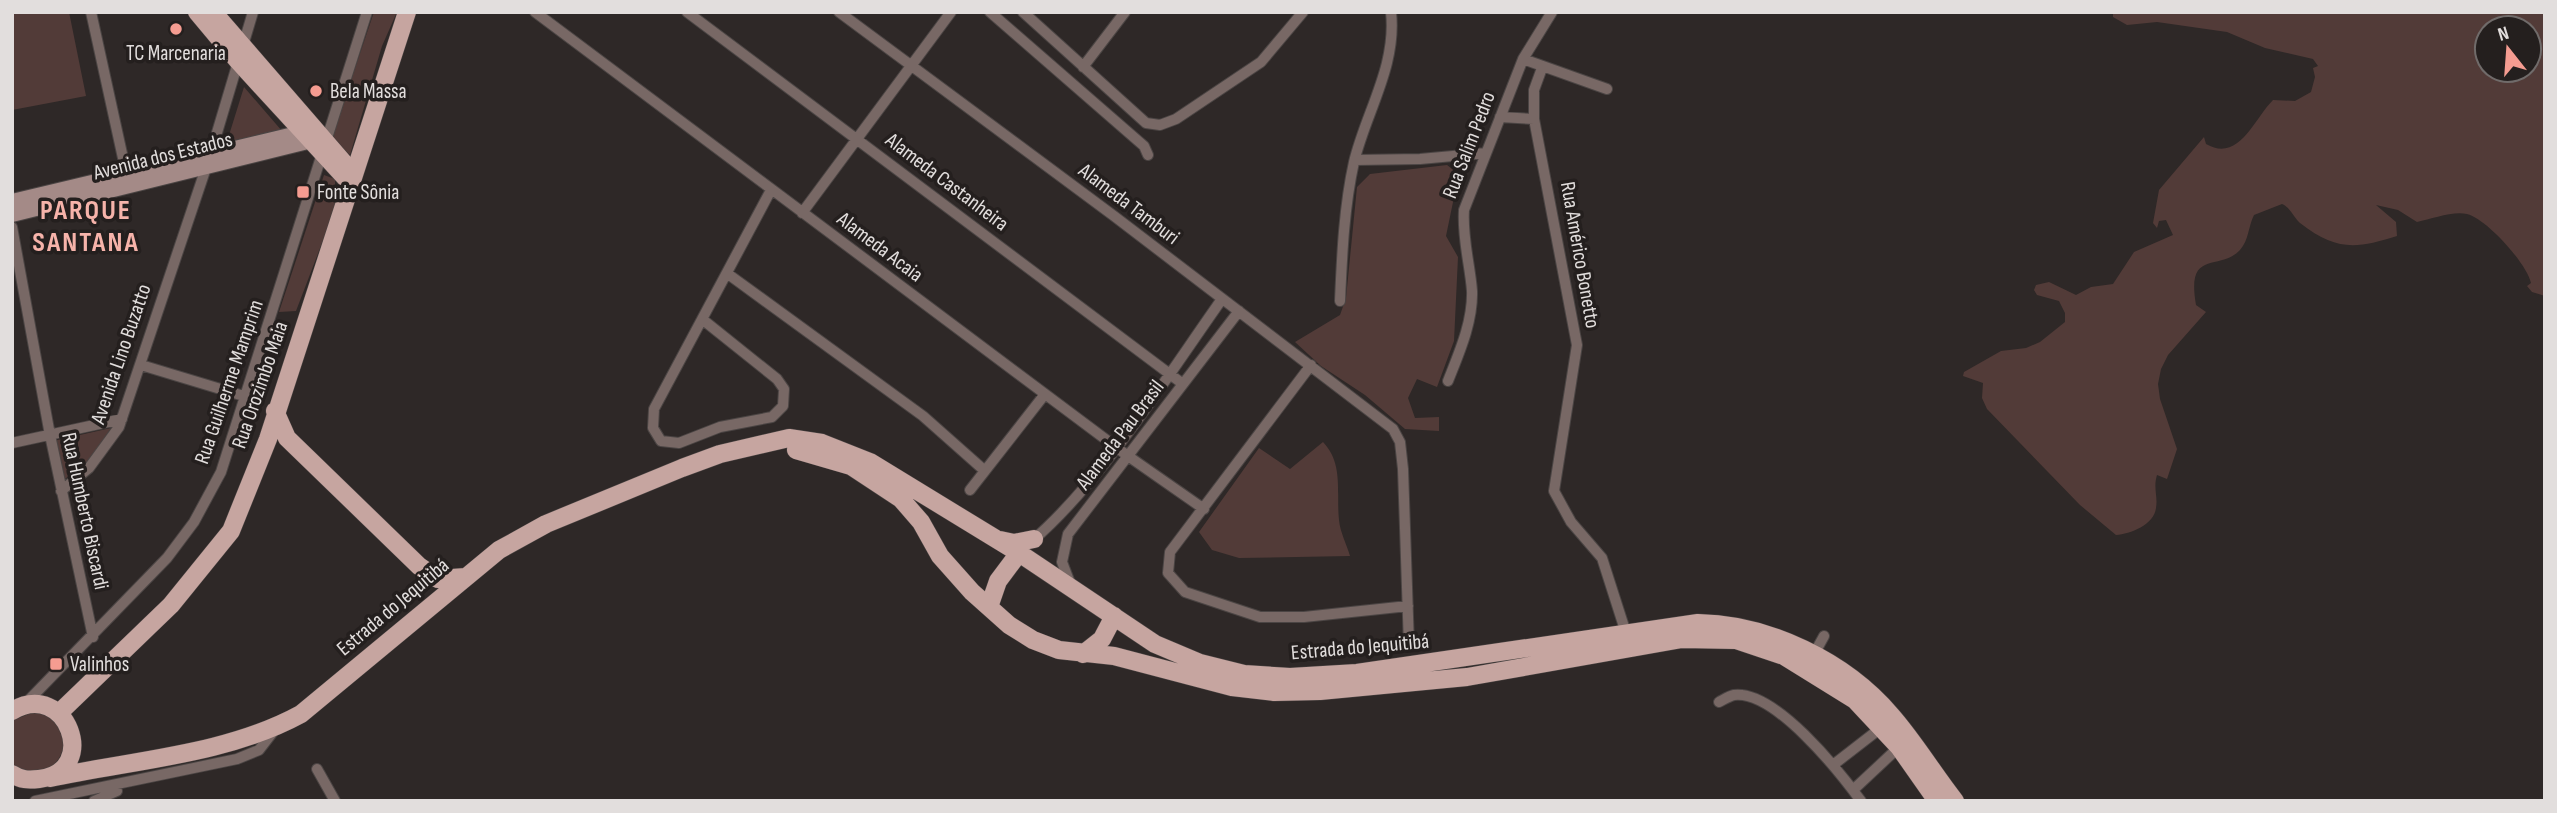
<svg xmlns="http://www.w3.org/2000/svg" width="2557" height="813" font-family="'Sofia Sans Condensed',sans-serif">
<rect width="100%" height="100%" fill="#2e2827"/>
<path fill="#523b38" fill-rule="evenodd" d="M12,12h57l17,84 -74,14z
M374,12h23l-15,34 -32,109 -19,-16z
M2113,12h432v284l-13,-4 -5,-6 4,-3c-4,-19 -44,-64 -64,-69 -15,-3 -35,5 -50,8l-19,-12 -22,-5 20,17 1,14c-41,13 -61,15 -97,-13 -7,-6 -10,-16 -18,-19l-28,11c-6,12 -5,25 -14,35 -21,22 -54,-2 -44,55l10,7 -38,43 -7,14 -3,15 2,15 17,50 -10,30 -10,-4c-4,13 1,21 -1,33 -2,17 -26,26 -40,27l-36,-30 -93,-96 -5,-11 1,-15 -20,-7 1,-4 37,-21 25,-3 14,-6 25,-20v-9l-6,-12 -22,-6 -3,-5 2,-5 13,-3 27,13 15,-8 22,-3 21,-32 39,-17 -7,-15 -7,1 -2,7 -4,-5 6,-33 45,-53 2,7c33,19 48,-25 67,-44l22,1 16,-9 4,-15 -2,-9 5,-2 -5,-7 -48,-11 -38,-16 -70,-10 -30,3 -14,-8zM2529,28v42h-42v-42z
M244,87l38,44 -57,17z
M1447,165l9,7 2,6 -12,58 12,21 -4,84 -17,46 -20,-8 -9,19 7,20 24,-1v14l-34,-2 -40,-34 -44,-29 -26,-24 45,-27 6,-17 11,-111 13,-13z
M324,175l11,4v30l-39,102 -17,1z
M111,428l-20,31 -30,23 -8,-41z
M1323,442c21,22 13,50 16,78 1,12 8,25 11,36l-111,2 -27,-8 -13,-18 60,-84 31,21z
M33,712c60,6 22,89 -21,52v-43z"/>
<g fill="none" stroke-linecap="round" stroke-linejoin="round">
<g stroke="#4b4544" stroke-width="12">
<path id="street" d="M91,12l37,169
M535,12l593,444 76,53
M687,12l496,372
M839,12l275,204 279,213 7,13 3,27 6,177
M990,12l154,134 4,9
M1023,12l123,111 14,2 16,-6 85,-57 42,-50
M1523,59l84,30
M1083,67l42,-55
M1542,68l-8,22v29l43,226 -23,146 17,31 31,36 24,75
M1500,117l34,2
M1355,160l65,-1 66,-6
M802,213l149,-201
M12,227l38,208 43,202
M728,274l195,142 62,55
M1340,301c2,-46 4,-94 14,-139 12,-50 43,-96 37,-150
M702,319l75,60 7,10 -1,17 -11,11 -52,10 -41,16 -18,-2 -8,-13 1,-19 117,-219
M141,365l106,32
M1311,365l-141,187 -2,21 17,19 75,25h44l104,-11
M1448,381c11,-28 25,-59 24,-90 -2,-27 -10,-53 -8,-81l59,-151 29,-47
M12,443l110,-24
M970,490l75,-96
M61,491l28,-23 30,-41 91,-271 43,-144
M1032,541c70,-60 136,-166 190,-242
M1070,583l-8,-21 6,-28 171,-223
M1813,656l11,-20
M1719,702c4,-2 10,-6 15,-7 41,-5 105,76 127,106
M25,704l142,-146 27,-36 27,-50 146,-460
M1833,765l49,-38
M317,769l18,32
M1853,790l46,-43
M35,801l202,-42 22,-9 17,-22
M94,801l23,-10"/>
</g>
<g stroke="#4b4544" stroke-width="16">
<path id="secondary" d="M12,201l298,-71
M12,215l308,-76"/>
</g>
<g stroke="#4b4544" stroke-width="19">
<path id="primary" d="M197,12l41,49 114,124
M213,12l130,150
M275,411l12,27 132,128 19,13 28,-2
M796,450l55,16 50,33 20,23 19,34 32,36 37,33 24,15 26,10 55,6 118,31 42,5 46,-1 147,-14 215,-38 54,1 48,16 71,44 44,47 38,54
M1000,540l14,3 20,-4
M989,607l9,-26 21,-28
M1083,654l19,-15 12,-23
M12,711c55,-33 89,61 27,68 -11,1 -18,1 -27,-5
M59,713l112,-108 60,-74 37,-92 139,-427
M50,778c83,-18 176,-23 251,-64l198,-164 47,-26 136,-56 38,-14 69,-16 33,5 48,19 149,91 136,91 45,19 44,11 46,3 67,-4 341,-50c70,1 147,38 193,92 23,26 42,58 64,86"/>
</g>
<use href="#street" stroke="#786865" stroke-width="10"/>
<use href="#secondary" stroke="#a48a87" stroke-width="14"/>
<use href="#primary" stroke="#c6a5a0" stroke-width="18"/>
</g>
<g fill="#f59c91" stroke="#241f1e" stroke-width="2.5">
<circle cx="176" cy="29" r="7"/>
<circle cx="316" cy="91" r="7"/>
<rect x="296" y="185" width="14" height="14" rx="3.5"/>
<rect x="49" y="657" width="14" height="14" rx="3.5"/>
</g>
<g text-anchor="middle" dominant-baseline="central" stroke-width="7" stroke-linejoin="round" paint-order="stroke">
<g font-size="21" fill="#e2dedd" stroke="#241f1e" text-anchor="start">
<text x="176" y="53" text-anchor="middle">TC Marcenaria</text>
<text x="330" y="91">Bela Massa</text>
<text x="317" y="192">Fonte Sônia</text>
<text x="70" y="664">Valinhos</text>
</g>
<g font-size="21" fill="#e2dedd" stroke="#241f1e">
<text transform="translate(1469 145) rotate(-69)">Rua Salim Pedro</text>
<text transform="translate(163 156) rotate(-14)">Avenida dos Estados</text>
<text transform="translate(947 182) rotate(37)">Alameda Castanheira</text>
<text transform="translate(1129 204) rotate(37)">Alameda Tamburi</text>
<text transform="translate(880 247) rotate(37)">Alameda Acaia</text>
<text transform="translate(1580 255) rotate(80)">Rua Américo Bonetto</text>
<text transform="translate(121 354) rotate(-71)">Avenida Lino Buzatto</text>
<text transform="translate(229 382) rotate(-71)">Rua Guilherme Mamprim</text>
<text transform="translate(260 385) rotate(-71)">Rua Orozimbo Maia</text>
<text transform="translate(1120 435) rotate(-53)">Alameda Pau Brasil</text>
<text transform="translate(85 511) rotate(78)">Rua Humberto Biscardi</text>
<text transform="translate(393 607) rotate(-40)">Estrada do Jequitibá</text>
<text transform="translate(1360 647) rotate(-5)">Estrada do Jequitibá</text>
</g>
<g font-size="28" font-weight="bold" letter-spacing="2" fill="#f6b3aa" stroke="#241f1e">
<text x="86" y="210">PARQUE<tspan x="86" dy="32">SANTANA</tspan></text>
</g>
</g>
<rect width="2557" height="813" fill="none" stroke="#e2dedd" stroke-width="28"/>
<g transform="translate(2508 49) rotate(343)"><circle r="33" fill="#241f1e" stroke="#706b6a" stroke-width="2"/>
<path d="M0-5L12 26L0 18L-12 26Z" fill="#f59c91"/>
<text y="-10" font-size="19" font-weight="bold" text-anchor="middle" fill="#e2dedd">N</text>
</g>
</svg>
